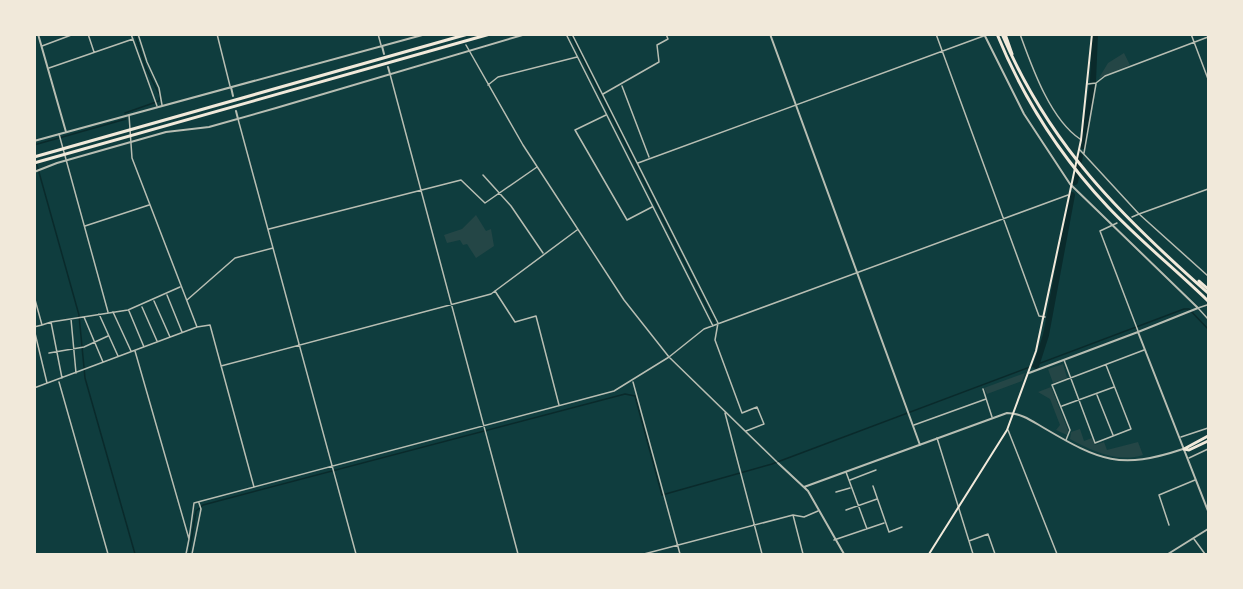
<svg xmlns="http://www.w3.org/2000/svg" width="1243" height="589" font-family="'Work Sans',sans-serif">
<rect width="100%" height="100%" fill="#0f3d3e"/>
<path fill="#244646" d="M1124,53l6,12 -31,13 9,-15z
M476,215l10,16 5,-2 3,17 -18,12 -9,-14 -4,1 -3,-5 -13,3 -3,-8 18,-6z
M1063,364l4,14 -14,5 -5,-14z
M1025,373l-3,8 -35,13 -3,-6z
M1051,387l17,43 -1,5 -11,-5 4,-5 -10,-26 -12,-7z
M1080,429l4,12 8,-3 3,7 9,-3 3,8 31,-8 5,13c-25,8 -51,-4 -73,-16l1,-7z"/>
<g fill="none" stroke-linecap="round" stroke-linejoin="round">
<path stroke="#0a2a2b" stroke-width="1.5" d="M570,34l145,289
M125,113l34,-12 1,-5 -14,-28 -11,-34
M34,145l92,-26
M35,158l44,157 6,63 50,176
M189,554l7,-43 7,-6 422,-111 10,2 27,99 110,-31 412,-155h5l19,20"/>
<path stroke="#0a2a2b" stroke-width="6" d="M1093,81l2,-47
M1083,146l9,-59
M1075,182l5,-26
M1036,366l10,-31 26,-140"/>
<path stroke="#b8beb3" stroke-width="1.5" d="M88,34l6,18
M131,34l26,72
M138,34l9,28 12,26 3,17
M217,34l13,52
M378,34l3,11
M566,34l147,292
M572,34l146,289 -3,17 27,73 15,-6 7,17 -18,7
M936,34l103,282 6,1
M1020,34c12,33 30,85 60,105
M1191,34l17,45
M466,45l57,100 101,155 45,57 108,105
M42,46l32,-12
M49,68l84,-29
M390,74l128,480
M1088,84l8,-1 9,-7 103,-39
M488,85l10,-8 79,-20
M622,86l27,71
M603,94l56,-32 -2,-17 11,-6 -2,-5
M606,115l-31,15 52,90 25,-13
M238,119l118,435
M59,134l49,178
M1080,150l59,64 69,-25
M1084,153l12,-69
M638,163l351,-129
M483,175l28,31 32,47
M1132,217l7,-3 69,62
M1117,223l-17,8 38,100
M85,226l64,-21
M269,229l192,-49 24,23 52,-36
M495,291l20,31 21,-6 23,89
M167,295l15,37
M34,296l8,29 9,-3 11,56
M187,300l48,-42 38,-10
M154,301l16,36
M1207,305l-9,3 10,11
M142,307l15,34
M129,311l15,36
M113,312l18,39
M99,314l19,42
M84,317l19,45
M71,319l5,54
M51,322l77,-12 52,-23
M34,327l8,-2
M197,327l13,-2 44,162
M34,329l13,54
M135,351l54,188 -3,15
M49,353l35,-6 24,-11
M1064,360l31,83 36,-14 -25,-64
M221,366l270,-72 86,-64
M59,382l49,172
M633,382l47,172
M34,388l163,-61 -65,-169 -3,-43
M983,389l9,28
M1097,395l16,40
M1062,406l52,-19
M725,413l37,141
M914,425l72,-26
M1008,430l49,124
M1181,437l27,-9
M937,438l36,116
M1066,440l4,-10 -18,-45 92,-35
M1189,458l19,-9
M846,472l21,57
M850,480l26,-10
M873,486l16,46 13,-5
M836,492l14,-4
M846,510l31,-11
M1169,525l-10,-30 36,-15
M189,539l5,-36 420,-112 55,-34 35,-28 364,-134
M1194,539l11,15
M834,540l50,-17
M969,541l19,-7 7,20
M192,554l9,-45 -2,-6
M644,554l149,-39
M803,554l-10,-39 11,2 14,-6"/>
<path stroke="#b8beb3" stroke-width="2" d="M38,34l28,98
M770,34l150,411
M984,34l40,80 46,70 128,124 -60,24
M382,46l2,8
M388,67l2,7
M231,87l2,9
M236,111l2,8
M34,141l392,-107
M34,172l23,-9 109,-31 43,-5 67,-19 250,-74
M1029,373l109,-41 70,179
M778,463l30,28 36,63
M804,487l203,-74c14,0 25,8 37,15 56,33 76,42 139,21
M1168,554l40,-25"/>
<path stroke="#f1e9da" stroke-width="2" d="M929,554l78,-124 29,-79 45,-211 11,-106"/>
<path stroke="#f1e9da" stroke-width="3" d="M997,34c26,64 64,123 111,173 31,33 67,62 100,94
M1002,34c47,111 118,181 206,259
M1005,34l7,20
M34,157l434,-123
M34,163l456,-129
M1199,281l9,8
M1184,449l24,-13
M1184,449l5,1 19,-9"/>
</g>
<rect width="1243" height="589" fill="none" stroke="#f1e9da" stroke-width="72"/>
</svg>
